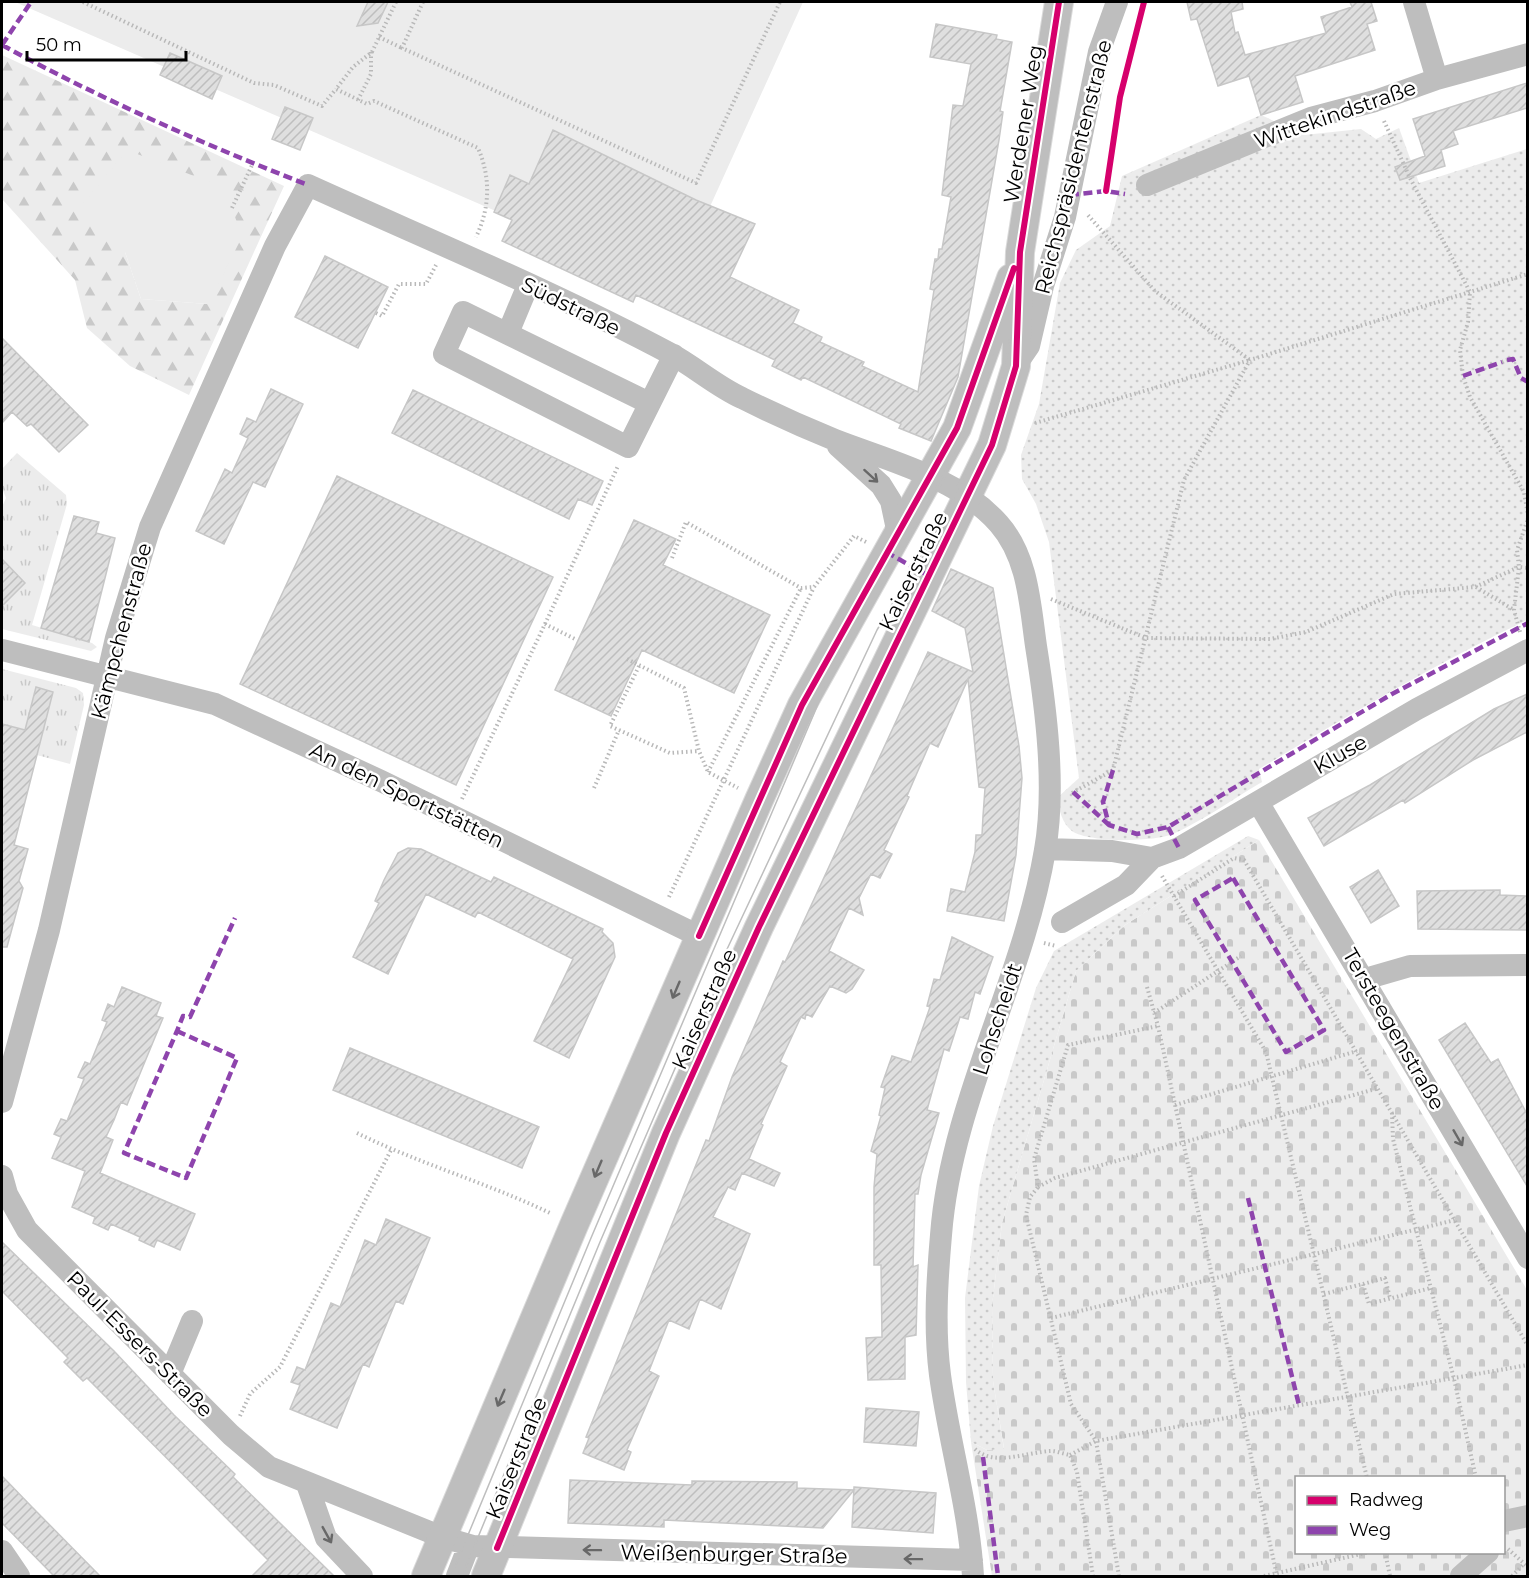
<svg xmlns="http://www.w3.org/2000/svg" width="1529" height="1578" font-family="Montserrat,sans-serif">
<defs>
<pattern id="grass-tufts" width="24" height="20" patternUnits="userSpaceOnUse" patternTransform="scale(1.5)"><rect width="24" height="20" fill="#ececec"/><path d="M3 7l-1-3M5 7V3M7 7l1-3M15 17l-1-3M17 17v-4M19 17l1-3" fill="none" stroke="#c9c9c9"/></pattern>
<pattern id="forest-firs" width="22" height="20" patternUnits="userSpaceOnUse" patternTransform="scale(1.5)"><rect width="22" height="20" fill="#ececec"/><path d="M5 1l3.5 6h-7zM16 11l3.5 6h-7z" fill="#c9c9c9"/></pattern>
<pattern id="cemetery-stones" width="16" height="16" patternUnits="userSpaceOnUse" patternTransform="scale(1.5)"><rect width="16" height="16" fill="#ececec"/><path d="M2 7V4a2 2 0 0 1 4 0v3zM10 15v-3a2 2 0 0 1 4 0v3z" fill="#c9c9c9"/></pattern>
<pattern id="park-dots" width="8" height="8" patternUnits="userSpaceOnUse" patternTransform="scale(1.5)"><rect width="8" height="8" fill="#ececec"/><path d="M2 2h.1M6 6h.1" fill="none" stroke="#c9c9c9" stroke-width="1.8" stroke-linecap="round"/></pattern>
<pattern id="building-hatch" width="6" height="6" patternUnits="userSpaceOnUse" patternTransform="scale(1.5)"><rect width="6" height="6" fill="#dfdfdf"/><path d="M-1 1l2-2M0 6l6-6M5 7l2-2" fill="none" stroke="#bebebe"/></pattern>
</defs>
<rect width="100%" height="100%" fill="#fff"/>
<path fill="url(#grass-tufts)" d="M17,453l49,42 1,9 -35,121 60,18 5,4 -6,4 -89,-22v-23l23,-23 -23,-24v-52l4,-9 -4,-10v-19z
M2,669l74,19 7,5 1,12 -14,59 -33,-9 5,-21 -40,-10z"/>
<path fill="url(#forest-firs)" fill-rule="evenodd" d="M2,55l282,131 -95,209 -59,-29 -43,-38 -12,-48 -73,-81zM125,252l83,52 -67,-5z"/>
<path fill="url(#cemetery-stones)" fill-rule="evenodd" d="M1259,840l268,450v286h-535l-21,-134 16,8 17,-2 -11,-67 -1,-75 10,-83 74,-252 49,-46zM1296,1478h208v74h-208z"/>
<path fill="url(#park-dots)" d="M1261,115l43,20 57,-6 15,10 23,-11 20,55 108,-34v471c-92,44 -180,96 -268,149l3,13c-29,17 -58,38 -89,52 -19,8 -84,9 -101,-3 -10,-8 -13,-21 -15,-33l22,-20 -30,-236 -13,-38 -14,-25 -1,-24 18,-51 21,-121 16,-33 34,-24 12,-50z
M1248,836l11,4 -134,85 -49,46 -74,252 -10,83 1,75 11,68 -17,1 -16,-8 -5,-60 -1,-84 14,-112 14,-60 43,-138 18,-37z"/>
<path fill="#ececec" d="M15,2h788l-130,286z
M127,150l98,38 17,49 -34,67 -67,-5 -16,-47 -47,-42z"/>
<path fill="url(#building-hatch)" stroke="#c7c7c7" stroke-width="1.5" d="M368,2h20l-10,21 -21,3z
M1187,2h55l1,7 -12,3 4,21 3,-1 7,23 81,-22 -5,-16 31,-10 -2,-5h21l6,19 -10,3 8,26 -80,26 8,26 -42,13 -12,-39 -31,10 -21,-67 -6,1z
M936,24l61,11 -1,4 16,3 -12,69 3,1 -4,28 -41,237 -27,64 -32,-13 2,-4 -98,-47 -2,3 -29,-14 3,-6 -139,-65 -3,7 -131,-61 10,-21 -18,-8 16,-37 19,9 24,-54 143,70 59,24 -25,53 69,33 -6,13 29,14 -2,5 44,20 -2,4 56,26 16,-102 -4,-1 5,-30h3l1,-10h3l9,-52 -9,-2 11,-90 10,1 8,-42 -41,-7z
M170,53l52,23 -10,23 -52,-24z
M1527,83v25l-74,23 5,13 -17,6 4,16 -45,14 -5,-13 30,-11 -12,-37z
M285,107l28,11 -13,32 -28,-11z
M325,256l63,31 -30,61 -63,-31z
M2,338l86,87 -29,27 -28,-28 -4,2 -15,-14 -10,11z
M271,389l32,15 -38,83 -12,-5 -29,62 -28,-13 29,-62 7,4 16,-35 -8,-4 7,-16 9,4z
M413,390l190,91 -11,24 -14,-6 -9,20 -177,-86z
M337,476l216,101 -97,208 -216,-101z
M74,516l25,6 -3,11 19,5 -26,104 -48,-14z
M634,520l42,19 -13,26 107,50 -36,78 -92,-43 -31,66 -56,-26z
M2,559l23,24 -23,23z
M951,569l42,19 26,158 3,32 -6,77 -12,66 -57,-10 4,-22 14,3 10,-40 1,-17h6l1,-19 2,-28 -6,-1 -11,-108 -30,68 -8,-4 -23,53 2,1 -25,53 8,4 -12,24 -9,-4 -12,24 4,17 -14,-7 -20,43 35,19 -12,19 -6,4 -16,-7 -18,31 -6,-3 -1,5 -4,-2 -21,45 7,4 -26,58 2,1 -14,34 31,14 -6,13 -32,-13 -7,17 -7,-3 -15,30 37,17 -29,75 -21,-10 -11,30 -20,-9 -20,51 10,5 -32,74 4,2 -7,18 -41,-17 6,-15 -3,-1 120,-297 3,1 23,-64 51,-116 2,1 143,-310 45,20 -8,-44 -33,-17z
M36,687l17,5 -39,153 14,4 -9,32 4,7 -16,59h-5v-223l23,6z
M1527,694v38l-54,28 -68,43 -2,-3 -79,46 -16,-28 62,-33 124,-76z
M408,848l13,1 70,33 3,-5 109,52 -1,3 11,11 2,14 -46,101 -35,-17 39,-82 -95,-47 -3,5 -49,-23 -38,80 -35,-17 26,-54 -4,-2 9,-21 14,-27z
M1378,870l21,36 -28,17 -21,-36z
M1500,890v5l27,1v34l-109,-1 -1,-38z
M952,937l41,20 -13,37 -5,-2 -7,27 -8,-2 -11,34 -5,-2 -17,61 12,3 -18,62 -3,19h-3l-2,73 5,-2 -2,70 -11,2v42l-37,1 -2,-42 16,-1 -1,-72h-7v-78l3,-33 -6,-3 10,-35 -2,-1 6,-27 -4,-1 11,-31 19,6 19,-55 -3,-1 7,-27 6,1z
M122,987l39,16 -5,13 7,2 -36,87 -6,-3 -7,18 -8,17 7,3 -13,33 95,41 -15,36 -23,-10 -3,7 -15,-7 1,-3 -29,-13 -3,6 -15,-7 2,-6 -23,-10 13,-36 -33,-13 9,-21 -7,-3 7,-15 6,2 17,-42 -6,-2 7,-15 5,2 17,-42 -5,-2 6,-16 6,3z
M1465,1023l26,40 7,-4 29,55v72l-88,-146z
M350,1048l189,79 -17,41 -189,-78z
M386,1219l44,19 -27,66 -7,-3 -27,66 -6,-3 -26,64 -47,-19 10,-24 -9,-3 6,-15 8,3 26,-67 9,4 25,-67 11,5z
M2,1242l112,109 60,64 61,59 -2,3 101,99h-82l16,-16 -181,-182 -4,3 -19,-19 4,-4 -66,-67z
M866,1408l53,4 -3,34 -52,-4z
M2,1476l30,31 68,69h-46l-52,-53z
M570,1480l122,5v-4l105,1v6l57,2 -31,38 -159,-8v7l-96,-4z
M854,1487l82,6 -3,40 -81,-6z"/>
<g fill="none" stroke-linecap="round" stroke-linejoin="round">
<g stroke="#dbdbdb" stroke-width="30">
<path id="major" d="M426,1576l148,-351 185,-425 43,-95 155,-277 54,-150
M486,1576l180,-443 93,-206 233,-482 24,-79 4,-114 39,-250"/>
</g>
<path stroke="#b9b9b9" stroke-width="4" stroke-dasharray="1.5 3" stroke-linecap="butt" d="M83,2l171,81 20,2 48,21 14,-17
M396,2l-24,50 -19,15 -17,22 31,15 7,-3 104,47c13,30 12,60 -2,89
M423,2l-21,46 294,135 84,-181
M379,37l23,11
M358,100l13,-26v-22
M1384,121l26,57 60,114 -2,30 -8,28 3,26 7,21 54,95 4,23
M232,208l21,-45
M376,313l6,3 17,-32h27l10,-19
M1502,362l5,-2
M1035,423l215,-63 -95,-69 -68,-77
M672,558l14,-36 115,66 13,-1 40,-51 12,6
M1476,587l38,23
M1051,599l95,39 124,1 36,-7 88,-38 81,-7 44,-20 9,1
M545,624l73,-158
M1520,632l-6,-22 5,-43 -2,-17 11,-31
M627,659l57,29 15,63 9,21 30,16
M639,666l-29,60 60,27 29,-2
M708,772l93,-184
M594,788l25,-58
M1072,793l41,-23 71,-290 66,-120 278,-86
M462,799l83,-175 30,15
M1162,876l104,176 101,426
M1174,896l60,-38 10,2 284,486
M669,897l145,-310
M1044,943l12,3
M1147,987l11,39 119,550
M1154,1013l87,-57
M1175,1105l182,-54
M1392,1113l1,26 61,240 22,99
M357,1133c63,31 131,50 195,81
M1038,1187l17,-9 324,-90
M1363,1284l22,-6 5,20
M1324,1294l39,-10 6,20 62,-16
M1051,1318l404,-98
M240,1416l10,-22 30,-27 111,-217
M975,1449c19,18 52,3 76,2 6,0 13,3 19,4l7,17 16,104
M1070,1455l26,-14 432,-76
M1508,1549l20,18
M1385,1552l5,24
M1119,1576l-23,-135 -25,-37 -45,-189 4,-18 8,-10 -4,-28 34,-114 90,-19
M1264,1576l106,-24
M1512,1576l12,-12"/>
<path stroke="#bebebe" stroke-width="22" d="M1414,2l23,77
M1147,185l164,-67 64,-17 62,-22 91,-25
M508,333l20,-48
M1018,362l11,-16 14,-60 22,-69 34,-165 18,-50
M649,403l-186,-91 -19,42 184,93 46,-92
M838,446l43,39 10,16 7,33
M2,650l213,54 166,77 318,155
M1258,802l270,456
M1045,849l67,2 40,7 27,-10 238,-139 111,-59
M1062,922l64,-37 26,-27
M1365,979l45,-13 118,-1
M2,1102l47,-172 67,-292 34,-111 125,-281 33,-61c121,55 245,106 363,169 24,13 45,32 71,44 30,15 61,29 93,42 54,21 124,38 164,84 29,33 31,80 37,122 10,63 20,141 9,204 -22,131 -94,252 -104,385 -4,46 -7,94 -1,140 9,67 29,133 33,201
M2,1176l5,18 20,36 204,205 38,32 173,70 31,9 499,14
M170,1374l22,-53
M307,1484l19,54 36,38
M1504,1521l24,-5
M2,1551l17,25
M457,1576l12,-31
M1461,1576l27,-24"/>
<use href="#major" stroke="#bebebe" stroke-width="28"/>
<path stroke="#bebebe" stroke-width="1.5" d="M451,1576l140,-338 233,-548 130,-234 21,-44 16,-43 26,-132 23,-141
M462,1576l138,-334 121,-280 156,-332 81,-138 34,-73 13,-50 59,-367"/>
<path stroke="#8e44ad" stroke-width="4.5" stroke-dasharray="9 4.5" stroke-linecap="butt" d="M2,45c99,54 201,99 306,140
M2,45l29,-43
M1070,195l36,-4 19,3
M1507,360l6,-1 8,19 7,4
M1463,376l39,-14
M886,552l43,24
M1113,770l-10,32 6,23 28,9 31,-7 224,-133 136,-71
M1073,792l36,33
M1168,827l11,21
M1233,878l91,152 -38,22 -91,-152z
M177,1031l60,27 -51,120 -62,-25 53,-122 6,-15 7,1 45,-99
M1248,1198l51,207
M983,1457l15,119"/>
<g stroke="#fff" stroke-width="10">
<path id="cycleway" d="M1106,191l14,-94 24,-95
M699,936l103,-231 155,-277 57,-160
M497,1548l169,-415 93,-206 233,-482 24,-79 4,-114 39,-250"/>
</g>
<use href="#cycleway" stroke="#d6006c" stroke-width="6"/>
</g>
<defs><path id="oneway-shaft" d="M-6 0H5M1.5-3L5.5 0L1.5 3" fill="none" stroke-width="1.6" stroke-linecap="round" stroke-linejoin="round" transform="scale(1.5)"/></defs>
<g stroke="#686868">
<use href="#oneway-shaft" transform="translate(871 476) rotate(42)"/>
<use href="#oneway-shaft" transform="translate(676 990) rotate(113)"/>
<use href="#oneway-shaft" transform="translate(1458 1138) rotate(60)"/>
<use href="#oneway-shaft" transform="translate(598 1169) rotate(113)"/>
<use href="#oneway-shaft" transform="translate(501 1398) rotate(113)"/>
<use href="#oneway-shaft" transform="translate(327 1535) rotate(61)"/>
<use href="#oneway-shaft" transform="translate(592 1550) rotate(-179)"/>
<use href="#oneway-shaft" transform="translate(913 1559) rotate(-179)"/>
</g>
<g text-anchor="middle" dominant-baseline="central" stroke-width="5" stroke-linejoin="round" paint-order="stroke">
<g font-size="21" fill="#000" stroke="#fff">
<text transform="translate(1335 114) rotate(-19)">Wittekindstraße</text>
<text transform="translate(1023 124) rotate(-81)">Werdener Weg</text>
<text transform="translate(1073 167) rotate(-76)">Reichspräsidentenstraße</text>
<text transform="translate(571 306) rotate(26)">Südstraße</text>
<text transform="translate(913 571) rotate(-64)">Kaiserstraße</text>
<text transform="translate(121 631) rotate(-75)">Kämpchenstraße</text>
<text transform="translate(1340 754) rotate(-30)">Kluse</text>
<text transform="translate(407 795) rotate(26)">An den Sportstätten</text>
<text transform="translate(704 1009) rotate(-66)">Kaiserstraße</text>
<text transform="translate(997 1019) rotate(-72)">Lohscheidt</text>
<text transform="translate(1394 1029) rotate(60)">Tersteegenstraße</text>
<text transform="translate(140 1344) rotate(45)">Paul-Essers-Straße</text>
<text transform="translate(516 1458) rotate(-68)">Kaiserstraße</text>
<text transform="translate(734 1554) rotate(1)">Weißenburger Straße</text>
</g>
</g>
<rect width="1529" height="1578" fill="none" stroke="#000000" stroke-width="6"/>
<rect x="1295" y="1476" width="210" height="78" fill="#ffffff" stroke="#999999" stroke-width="1.5"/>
<rect x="1307" y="1496" width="30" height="9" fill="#d6006c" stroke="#999999" stroke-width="1.5"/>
<text x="1349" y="1506" font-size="18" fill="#000000">Radweg</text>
<rect x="1307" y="1526" width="30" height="9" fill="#8e44ad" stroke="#999999" stroke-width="1.5"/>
<text x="1349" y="1536" font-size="18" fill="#000000">Weg</text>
<path d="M27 51v9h159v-9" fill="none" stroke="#000000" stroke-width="3"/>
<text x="36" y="51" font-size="18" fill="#000000" stroke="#ffffff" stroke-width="4.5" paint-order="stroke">50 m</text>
</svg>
